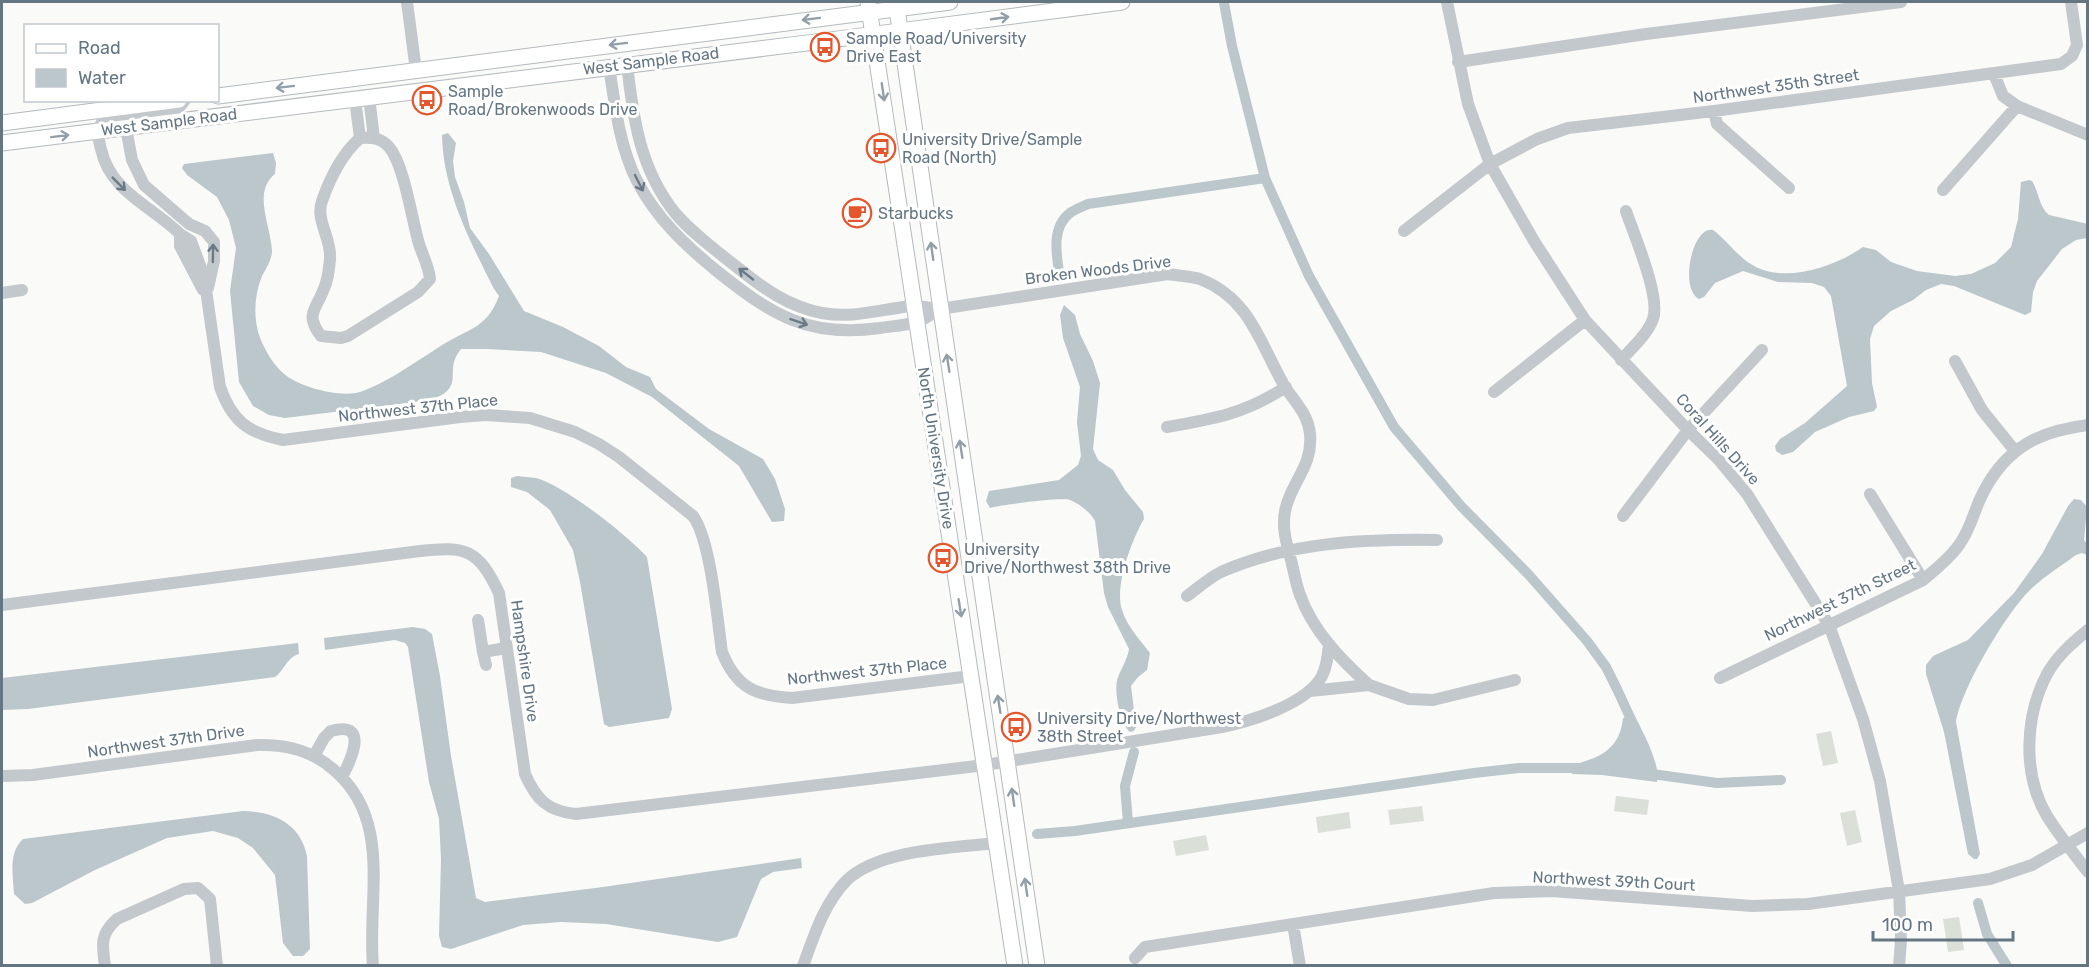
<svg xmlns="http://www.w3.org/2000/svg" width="2089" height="967" font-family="Rubik,sans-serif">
<rect width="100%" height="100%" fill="#fafaf8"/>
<path fill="#dadfd7" d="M1831,731l7,32 -15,3 -7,-32z
M1616,796l33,4 -2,15 -33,-4z
M1422,806l2,15 -34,4 -2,-15z
M1855,810l7,32 -15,4 -7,-33z
M1349,812l2,16 -33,5 -2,-16z
M1206,835l3,15 -33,6 -3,-15z
M1959,917l5,33 -16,2 -5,-33z"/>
<path fill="#bbc7cb" d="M448,133l8,10 -3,18 2,16 9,25 6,26 19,26 35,57 39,16 36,19 27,21 24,10 6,12 53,40 54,30 12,20 10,30 -1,12 -12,1 -33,-56 -87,-69 -46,-24 -65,-21 -54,-3h-26c-19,23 7,37 -30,51l-146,18 -16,-3 -16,-9 -14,-24 -9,-91 6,-43 -7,-28 -12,-23 -30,-22 -5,-7 2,-4 89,-11 3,10 -1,11c-23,18 -4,52 -3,77 0,8 -6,18 -10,25 -8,20 -9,42 -2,62 5,12 13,26 23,35 15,14 57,25 77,19 25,-8 57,-31 79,-45 29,-19 47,-17 60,-51l-5,-7c-24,-48 -51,-99 -52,-154z
M2029,180l3,1c7,11 7,26 17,34l39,9 -1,14 -11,2 -14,9 -25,32 -4,11 -2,20 -6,3 -71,-29 -13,-2 -15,6 -13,10 -22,11 -17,15 -4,13 2,44 5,24 -3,4 -25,6 -34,15 -22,20 -11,3 -6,-4 -1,-5 5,-7 25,-16 42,-37 -16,-90 -7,-9 -12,-4 -34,-1 -35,-11 -28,12 -11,14 -5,2c-20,-10 -7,-73 14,-69 15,11 26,29 43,37 32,16 80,-1 107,-20l13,3 15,12 26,9 38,5 16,-2 24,-11 16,-16 7,-28 3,-37z
M1064,305l11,10 5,19 13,27 7,22 -7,66 5,11 15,10 12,20 18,22 1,7c-12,20 -30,68 -22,91 5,16 18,30 28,43l-3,17 -9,7 -7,9 5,41 -2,4 -4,1c-10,-8 -17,-43 -12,-55 4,-10 9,-17 11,-28l-21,-42 -4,-14 -9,-72c-5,-9 -15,-17 -25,-21 -9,-3 -70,5 -80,8l-4,-7 3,-10 70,-11 19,-15 3,-9 -4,-34 3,-35 -17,-49 -3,-23z
M517,476c6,1 13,1 19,2 29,8 90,56 111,79l25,152 -3,9 -60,9 -5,-3 -24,-142 -7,-32 -23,-40 -23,-18 -16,-5v-9z
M2074,499l7,1 6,7 -3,33 3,4v11l-5,-2 -6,2c-15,11 -31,21 -45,34 -25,24 -70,100 -75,133l24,132 -3,5h-3l-6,-5 -24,-122 -18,-58v-9l7,-9 35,-16 46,-47 28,-39 26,-48z
M413,627l12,2 7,5 8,42 11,80 25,142 9,4 118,-15 198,-29 1,10 -29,4 -12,7 -24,58 -19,5 -112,-18 -45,-2 -38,3 -72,24 -9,-2 -3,-11 2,-77 -2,-40 -10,-37 -21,-135 -3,-4 -10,-3 -70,10 -1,-12z
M298,643l1,11c-13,4 -14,16 -24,23l-247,32 -26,1v-32z
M1634,714c8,17 27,50 23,68l-55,-7 -30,-1 1,-7c7,-5 13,-6 21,-9 19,-8 27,-21 29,-40z
M243,811c31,1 57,12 64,45l3,93 -7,7h-10l-10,-13 -8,-68 -22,-27 -15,-10 -25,-7 -46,7 -72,32 -63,33 -7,1 -11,-10c-1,-19 -6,-41 9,-55z"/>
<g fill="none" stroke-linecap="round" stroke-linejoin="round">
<path stroke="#bbc7cb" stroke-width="10" d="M1224,3l8,43 33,132 44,98 85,151 67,79 68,69 58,66 19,26 10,20 13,28 3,14
M1060,278c-3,-20 -10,-50 10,-65 5,-4 12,-6 18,-9l177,-26
M1645,773l72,10 64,-3
M1128,823l-3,-37 9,-34
M1037,834l38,-3 399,-58 45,-5h65
M1978,903l9,31 20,32"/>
<g stroke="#b5babe" stroke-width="17">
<path id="major" d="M868,2l147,964
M896,2l141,964
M218,96l732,-94
M2,123l177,-23
M2,143c373,-47 747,-91 1120,-141"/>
</g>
<path stroke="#c3c8cc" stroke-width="12" d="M407,2l9,69
M1447,2l21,102 22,60 44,77 51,79 103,110 30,29 29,35 82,131 34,94 17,62 19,110 2,49 -2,26
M1458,62l188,-28 255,-32
M627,64c6,54 13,106 49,150 18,21 41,37 62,54 25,20 51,39 84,45 31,6 59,-4 90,-7 9,0 19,2 28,3l228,-35c11,2 22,2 32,5 51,20 60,65 85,108 10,15 23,27 25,47 3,31 -17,46 -24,73 -5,18 0,35 5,53 3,12 5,24 9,35 13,36 41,65 69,90
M609,66c6,39 10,79 28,115 20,38 48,64 81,91 54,43 90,66 162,56 11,-2 24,-2 36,-6 8,-2 16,-9 24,-13
M1994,74l9,22 14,10 71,29
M369,97l5,41
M355,99l5,39
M185,100l-8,10 -63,8 -12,4c-5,10 -4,16 -1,27 9,43 51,57 79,85l11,7 13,35 16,111c12,34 28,46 63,53l177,-23 26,-2 44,3 45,14 24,12 20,13 74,59c18,25 24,102 29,136 14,35 33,44 70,46l179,-22
M1714,111l3,13 72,64
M126,128l6,32 12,25 45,39 16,7 9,11v19l-6,27
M360,138c12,-1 21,0 29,9 15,17 23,73 30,97 4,12 10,23 11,35l-12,13 -70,44 -7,2 -20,-2c-16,-21 -6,-25 2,-45 5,-10 6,-21 7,-32 2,-20 -15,-39 -8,-58 8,-23 20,-47 38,-63z
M1943,190l74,-84
M1404,231l86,-67 47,-25 31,-11 146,-17 347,-47 11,-8 5,-11 -6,-43
M180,234v12l23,44
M2,293l20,-3
M1621,360c11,-12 26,-25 32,-41 8,-22 -19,-84 -27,-108
M1955,361l27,49 33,41
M1494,392l91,-72
M1167,427c47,-8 77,-13 119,-40
M1870,494l53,86
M1623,516l65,-86 74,-80
M1187,596c11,-8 22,-18 34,-24 68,-30 143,-33 216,-32
M2,605l418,-54c46,-5 58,-2 79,42l26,181c11,25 22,37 51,40l409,-49 237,-38c29,-6 85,-23 100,-51 5,-10 6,-21 7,-32
M478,620l5,32 23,-4
M2088,630c-16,13 -31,26 -41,44 -22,42 -25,100 0,142 12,19 27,38 41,56
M483,652l3,13
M1720,678l203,-98c13,-11 26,-21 36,-35 13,-18 15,-36 25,-54 23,-44 56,-60 104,-66
M1310,691l59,-6 40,14 24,1 82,-20
M314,756l10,-18 7,-7c39,-11 20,29 11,46
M2,776l31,-1 224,-30c29,-1 56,6 77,25 59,50 33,128 39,196
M1293,924l7,42
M1135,958l10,-11 349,-54 58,-2 200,15 56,-2 182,-25 42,-14 56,-32
M105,966c-3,-22 -5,-32 12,-47l67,-30 14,-1 12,11 7,67
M803,966c11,-30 21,-63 44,-86 33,-31 106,-32 150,-37"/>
<use href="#major" stroke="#fff" stroke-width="15"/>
</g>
<defs><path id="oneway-shaft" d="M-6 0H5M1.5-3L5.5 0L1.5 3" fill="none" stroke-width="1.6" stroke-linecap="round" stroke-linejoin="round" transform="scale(1.5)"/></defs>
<g stroke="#939fa8">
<use href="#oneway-shaft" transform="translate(1000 18) rotate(-8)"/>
<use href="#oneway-shaft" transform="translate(811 19) rotate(173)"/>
<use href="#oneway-shaft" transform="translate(618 44) rotate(173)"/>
<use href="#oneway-shaft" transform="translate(285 87) rotate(173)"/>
<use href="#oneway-shaft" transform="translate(883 92) rotate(82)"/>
<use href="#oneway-shaft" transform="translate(60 136) rotate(-7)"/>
<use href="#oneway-shaft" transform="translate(932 251) rotate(-98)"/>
<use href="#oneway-shaft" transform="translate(948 363) rotate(-99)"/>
<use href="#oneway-shaft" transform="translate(961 449) rotate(-99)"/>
<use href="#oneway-shaft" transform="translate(960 608) rotate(81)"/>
<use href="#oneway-shaft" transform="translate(999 704) rotate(-99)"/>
<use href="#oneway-shaft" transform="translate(1013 797) rotate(-98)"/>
<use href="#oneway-shaft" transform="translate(1026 887) rotate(-98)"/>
</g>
<g stroke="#6a7a87">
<use href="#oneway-shaft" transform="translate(639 183) rotate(63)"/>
<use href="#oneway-shaft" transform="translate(119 184) rotate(45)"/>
<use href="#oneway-shaft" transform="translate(213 253) rotate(-89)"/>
<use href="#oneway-shaft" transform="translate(746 274) rotate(-142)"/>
<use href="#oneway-shaft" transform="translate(799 322) rotate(19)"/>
</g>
<defs>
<g id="bus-ring" transform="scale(1.5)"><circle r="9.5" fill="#fff" stroke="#e4572e" stroke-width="1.5"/><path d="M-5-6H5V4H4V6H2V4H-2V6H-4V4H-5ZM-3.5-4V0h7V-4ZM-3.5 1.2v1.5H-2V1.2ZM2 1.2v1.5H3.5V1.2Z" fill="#e4572e"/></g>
<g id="cafe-ring" transform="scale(1.5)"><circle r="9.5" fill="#fff" stroke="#e4572e" stroke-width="1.5"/><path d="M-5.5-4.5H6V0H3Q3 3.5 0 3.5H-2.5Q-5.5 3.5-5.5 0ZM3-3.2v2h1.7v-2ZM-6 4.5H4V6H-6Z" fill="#e4572e"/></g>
</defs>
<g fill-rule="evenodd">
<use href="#bus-ring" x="825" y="47"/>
<use href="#bus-ring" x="427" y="100"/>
<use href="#bus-ring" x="881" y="148"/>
<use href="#cafe-ring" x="857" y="213"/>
<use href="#bus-ring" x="943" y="558"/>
<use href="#bus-ring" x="1016" y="727"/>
</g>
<g text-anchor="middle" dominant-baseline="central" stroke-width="6" stroke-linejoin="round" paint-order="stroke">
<g font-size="16" fill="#657683" stroke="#fff" text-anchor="start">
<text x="846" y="38">Sample Road/University<tspan x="846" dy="18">Drive East</tspan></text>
<text x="448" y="91">Sample<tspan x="448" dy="18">Road/Brokenwoods Drive</tspan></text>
<text x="902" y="139">University Drive/Sample<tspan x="902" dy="18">Road (North)</tspan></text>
<text x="878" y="213">Starbucks</text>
<text x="964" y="549">University<tspan x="964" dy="18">Drive/Northwest 38th Drive</tspan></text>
<text x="1037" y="718">University Drive/Northwest<tspan x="1037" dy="18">38th Street</tspan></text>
</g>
<g font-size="16" fill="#657683" stroke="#fff">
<text transform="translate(651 61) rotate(-7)">West Sample Road</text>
<text transform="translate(1776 86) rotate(-8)">Northwest 35th Street</text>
<text transform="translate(169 122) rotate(-7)">West Sample Road</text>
<text transform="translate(1098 270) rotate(-7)">Broken Woods Drive</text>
<text transform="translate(418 408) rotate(-6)">Northwest 37th Place</text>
<text transform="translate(1718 439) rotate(48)">Coral Hills Drive</text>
<text transform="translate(936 448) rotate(81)">North University Drive</text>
<text transform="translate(1840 600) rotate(-26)">Northwest 37th Street</text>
<text transform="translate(525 661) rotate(82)">Hampshire Drive</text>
<text transform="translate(867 671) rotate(-6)">Northwest 37th Place</text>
<text transform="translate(166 741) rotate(-8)">Northwest 37th Drive</text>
<text transform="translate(1614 881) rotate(3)">Northwest 39th Court</text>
</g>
</g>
<rect width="2089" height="967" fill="none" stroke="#657683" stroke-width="6"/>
<rect x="24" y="24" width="195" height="78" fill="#ffffff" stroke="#c1c8cd" stroke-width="1.5"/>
<rect x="36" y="44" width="30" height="9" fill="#ffffff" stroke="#c1c8cd" stroke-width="1.5"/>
<text x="78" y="54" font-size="18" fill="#657683">Road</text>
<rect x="36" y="69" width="30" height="18" fill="#bbc7cb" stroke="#c1c8cd" stroke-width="1.5"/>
<text x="78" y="84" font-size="18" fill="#657683">Water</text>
<path d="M1873 931v9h140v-9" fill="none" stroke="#657683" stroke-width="3"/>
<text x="1882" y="931" font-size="18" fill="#657683" stroke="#ffffff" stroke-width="4.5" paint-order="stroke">100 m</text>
</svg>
